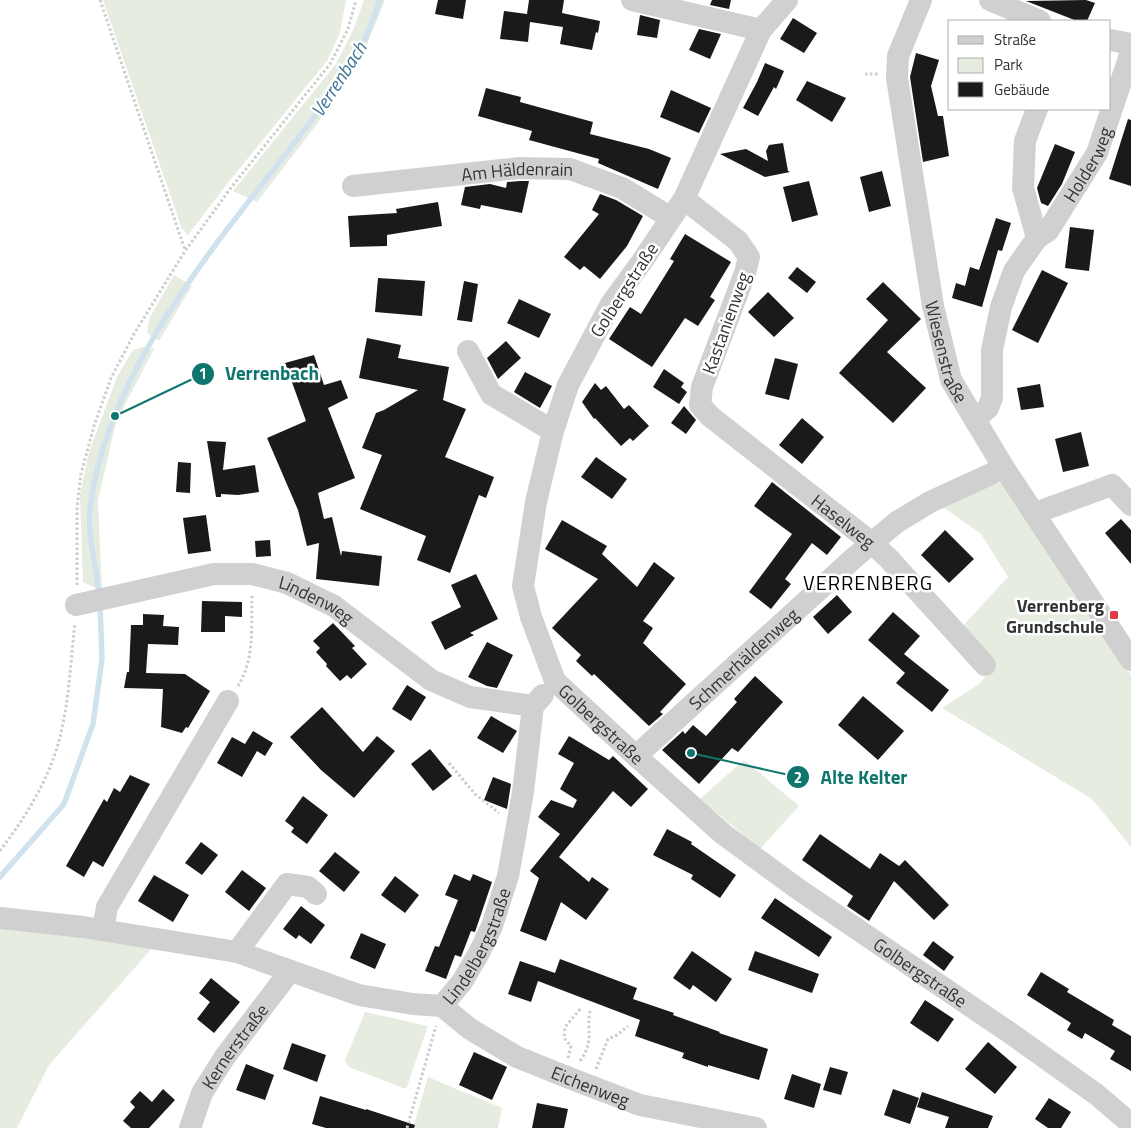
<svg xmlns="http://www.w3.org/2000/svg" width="1131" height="1128" font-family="'Titillium Web',sans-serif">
<rect width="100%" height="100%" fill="#fff"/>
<path fill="#e6ecdf" d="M103,0h243l-6,32 -13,29 -100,123 -39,51 -6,-6z
M364,0h21l-20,49 -48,75 -60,78 -24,-11 103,-127 18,-36z
M174,275l18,11 -33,55 -12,-8 2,-14z
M142,347l12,2 -38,73 -18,79 4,90 -19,-9 -3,-87 9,-43 28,-75 16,-27z
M992,481l16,5 60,96 63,93v172l-39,-48 -150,-91 37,-24 17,-19 -35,-37 47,-51 -27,-43 -41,-29z
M744,760l55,46 -39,43 -60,-50z
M0,924l153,23 -104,118 -32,63h-17z
M365,1012l63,14 -22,63 -57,-22 -4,-7z
M428,1077l74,31 -4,20h-85z"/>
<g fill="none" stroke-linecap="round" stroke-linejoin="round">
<path stroke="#cfe2ee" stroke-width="5.5" d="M99,595c-2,-29 -12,-58 -9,-86 14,-123 106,-241 180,-335 26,-33 52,-65 74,-100 6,-9 14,-18 18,-28 7,-15 13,-31 18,-46
M0,877l64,-73 29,-80 9,-65 -2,-55"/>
</g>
<path fill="#1a1a1a" d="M438,0h28l-3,19 -28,-5z
M529,0h35l-2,13 38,8 -2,12 -2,-1 -4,18 -32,-6 3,-17 -33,-5 -2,20 -28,-3 4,-28 23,3z
M712,0h19l-2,9 -19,-4z
M1086,0l9,3 -8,18h-10l-51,-20z
M640,15l20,5 -3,18 -20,-3z
M793,18l24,15 -13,20 -24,-14z
M699,29l22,5 -11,25 -21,-9z
M916,53l23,7 -8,26 7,30h5l6,40 -26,6 -13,-85z
M765,63l19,8 -8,18 -2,-2 -16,29 -15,-8 14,-26z
M807,81l39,17 -14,24 -36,-22z
M486,88l35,9 -1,5 73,20 -3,12 59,15 22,9 -13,31 -60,-26 1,-4 -70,-19 3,-9 -54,-15z
M671,90l40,18 -12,25 -39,-16z
M1128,119l3,1v66l-22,-7z
M783,143l5,28 2,1 -25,5 -45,-23 26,-5 22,12 -2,-10 3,-6z
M1055,144l20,8 -13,32 -14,22 -7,-3 -4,-15z
M882,171l9,35 -22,6 -9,-35z
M520,181h9l-7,32 -41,-8 -1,4 -19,-4 4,-18 25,-3 16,4 1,-6z
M809,181l9,34 -26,7 -9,-35z
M600,194l16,6 27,16 -16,30 -27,33 -16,-13 -4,4 -16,-13 35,-43 -7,-4z
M438,202l4,24 -55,9v11l-37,1 -2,-31 49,-3 -1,-4z
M996,218l15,5 -9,28 -4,-1 -16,57 -30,-9 4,-15 9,3 5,-19 9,3z
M1070,227l24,3 -5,41 -24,-3z
M685,234l46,28 -21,35 5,3 -17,26 -13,-8 -33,49 -43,-28 21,-32 11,7 33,-53 -4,-2z
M797,267l19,15 -9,11 -19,-15z
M1042,270l26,13 -30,60 -26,-13z
M378,278l47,3 -3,35 -47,-4z
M464,281l14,3 -6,38 -15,-2z
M883,282l38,37 -34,33 39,36 -33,35 -54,-50 49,-53 -22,-21z
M768,292l26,26 -20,19 -26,-25z
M519,299l32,15 -12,24 -32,-15z
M367,338l34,7 -3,13 51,9 -6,33 23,9 -21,48 49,20 -8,21 -7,-3 -29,78 -33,-13 9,-24 -66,-27 22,-54 -20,-7 14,-35 8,-3 34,-20 -59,-12z
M506,341l15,17 -23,21 -11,-21z
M314,355l10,30 17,-5 7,18 -20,10 27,70 -37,15 6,26 8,-2 9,39 1,-5 40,5 -3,30 -63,-7 3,-36 -12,3 -9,-36 -31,-72 39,-17 -21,-58z
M775,358l23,6 -9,36 -24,-6z
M664,369l20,14 -3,4 6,5 -8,12 -26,-17z
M525,372l27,14 -12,22 -26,-16z
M595,383l6,7 5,-4 18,23 5,-4 20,21 -16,15 -3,-3 -9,8 -26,-28 -1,1 -12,-17z
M1040,384l4,23 -23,3 -4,-22z
M684,406l12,14 -10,14 -15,-11z
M802,418l22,19 -22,27 -23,-19z
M1081,432l8,34 -26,6 -8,-33z
M207,441l19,1 -3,28 32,-5 4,27 -21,3 -17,-1v3h-5z
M596,457l31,22 -15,20 -31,-22z
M178,462l13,1 -1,30 -14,-1z
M772,482l69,55 -14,18 -15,-12 -27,36 6,5 -20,25 -22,-17 43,-58 -38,-28z
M206,515l5,36 -23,3 -5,-36z
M1121,519l10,11v34l-26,-31z
M562,520l45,26 -5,8 35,33 17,-25 21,16 -32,43 10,7 -10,15 43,41 -26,28 3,2 -14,12 -55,-52 -2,2 -16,-15 5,-6 -29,-27 46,-49 -53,-30z
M945,530l29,29 -25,24 -28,-28z
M270,540l1,16 -15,1 -1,-16z
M476,574l22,45 -28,14 4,2 -29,15 -14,-28 30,-15 -10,-22z
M837,595l15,17 -24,22 -15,-17z
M202,601l40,1v15l-17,-1v16h-24z
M893,612l27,24 -16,18 45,36 -17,22 -36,-29 9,-10 -37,-33z
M143,614l21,1 -1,11 16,1 -1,18 -30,-1 -2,29 39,1 25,17 -22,37 -2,-1 -4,6 -21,-6 2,-38 -39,-1 3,-16h2l2,-47h12z
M333,623l22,23 -3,2 15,16 -16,15 -4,-4 -7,6 -14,-15 1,-2 -11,-12 4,-4 -7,-7z
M487,642l26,13 -16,33 -10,-2 -19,-9z
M755,676l28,26 -45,50 -6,-4 -33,36 -37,-34 21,-19 2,3 8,-9 13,11 31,-34 -3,-3z
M407,685l19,12 -15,24 -19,-12z
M863,696l41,35 -26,29 -40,-35z
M322,707l41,45 14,-16 18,15 -41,47 -33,-28 -31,-33z
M491,716l26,15 -14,22 -26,-15z
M253,731l20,12 -8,13 -8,-5 -15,26 -25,-14 15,-26 13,7z
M569,736l40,24 4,-4 35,33 -17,18 -18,-16 -54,66 30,25 3,-5 17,12 -23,31 -25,-18 -15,39 -26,-10 19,-53 -9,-7 30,-37 -22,-17 13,-17 22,8 4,-8 -17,-11 14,-26 -16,-9z
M430,749l22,27 -19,15 -22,-27z
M130,775l20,9 -47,83 -10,-6 -9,16 -18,-11 38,-67 3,3 7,-14 6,4z
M493,777l18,7 -4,25 -23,-9z
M303,796l25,19 -21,29 -16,-12 3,-4 -9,-7z
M667,829l25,13 -1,2 45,31 -16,23 -29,-19 2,-4 -40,-20z
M820,834l50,35 10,-16 19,13 6,-6 44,45 -15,15 -40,-39 -25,40 -22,-15 6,-10 -51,-36z
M201,842l17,13 -16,20 -17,-12z
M335,852l25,20 -16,20 -25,-21z
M242,870l24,18 -17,23 -24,-19z
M454,874l16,7 3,-7 19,8 -17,50 -4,-1 -10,26 -6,-2 -9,24 -21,-8 10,-25 4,1 19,-47 -13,-5z
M154,875l35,20 -16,27 -35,-21z
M395,876l24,19 -14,18 -24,-18z
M775,898l57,39 -13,20 -58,-39z
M301,906l24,19 -14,19 -12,-9 -3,4 -13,-10z
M361,933l25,11 -11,25 -25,-11z
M933,941l21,16 -10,14 -21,-16z
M692,951l40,28 -16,23 -23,-17 -3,5 -17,-12z
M755,951l64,23 -7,19 -64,-23z
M560,959l77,29 -4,11 41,14 -1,2 47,17 -1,1 49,16 -9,31 -51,-15v2l-26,-9 2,-5 -49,-17 5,-16 -102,-39 -7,21 -23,-8 12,-33 35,12z
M1041,972l28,17 -2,3 47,28 -2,5 19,11v35l-21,-12 5,-8 -30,-18 -3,6 -15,-9 4,-7 -44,-28z
M211,978l29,24 -26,31 -17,-14 13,-17 -11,-9z
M925,1000l29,19 -16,23 -28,-19z
M988,1042l29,25 -22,27 -30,-25z
M292,1043l34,12 -9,27 -34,-13z
M474,1052l33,15 -15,33 -33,-15z
M246,1064l28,11 -9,25 -29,-10z
M830,1067l18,5 -7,23 -18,-5z
M792,1074l29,10 -7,24 -30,-9z
M163,1089l12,11 -26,28h-18l-8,-7 12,-14 -5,-5 10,-11 12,11z
M893,1089l26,9 -9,26 -26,-9z
M922,1092l71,24 -5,12h-43l4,-11 -32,-10z
M320,1096l46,14v-1l49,16 -1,3h-88l-14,-4z
M1049,1098l22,14 -10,16h-13l-13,-9z
M537,1103l31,6 -4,19h-32z"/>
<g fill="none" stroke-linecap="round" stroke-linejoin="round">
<path stroke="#cdcdcd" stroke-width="3" stroke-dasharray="2.5 2.5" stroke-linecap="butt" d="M100,0l85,250
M865,74h14
M77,585v-78l4,-33 13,-48 17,-48 23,-44 51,-83 45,-62 100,-125 18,-35 8,-29
M238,686c17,-27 13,-60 14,-91
M449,763l26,31 24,19
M0,851c23,-31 44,-63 56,-100 13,-41 14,-85 19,-128
M568,1058l3,-12 -7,-8 1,-11 16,-19
M580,1061c15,-21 6,-29 10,-50
M596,1069l12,-30 9,-4 11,-9
M407,1128l29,-102"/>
<g stroke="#d0d0d0" stroke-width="22">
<path d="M632,0l129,30"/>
<path id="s1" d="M787,0l-26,30 -77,169 -41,61 -32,44 -43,81 -15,46 -17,71 -13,84 8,31 24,64 81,75 87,78 75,55 215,146 83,59 35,30"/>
<path id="s2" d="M921,0l-23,56 -1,22 36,228 18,74 53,88 127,192"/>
<path d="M990,0l50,21"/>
<path d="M1110,40l21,4"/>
<path id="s3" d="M353,186l166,-18 51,1 52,19 49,30"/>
<path id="s4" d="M684,199l54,42 11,16 -4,16 -43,114 -2,18 11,12 161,126 17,16 96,106"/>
<path id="s5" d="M1037,238l11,-7 49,-78 34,-101"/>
<path d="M468,351l23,43 62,37"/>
<path d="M975,420l13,-12 4,-10v-48l9,-43 13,-36 23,-33 -14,-50 2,-47 12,-32"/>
<path d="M1035,513l77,-28 19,20"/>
<path id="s6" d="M76,605l138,-31h38l35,9 47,23 97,74 39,17 63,9"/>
<path id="s7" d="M636,756l219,-199 42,-35 33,-20 74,-34"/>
<path d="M0,918l83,9 154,25 122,43 54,9 29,2"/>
<path d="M103,930l4,-23 121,-206"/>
<path d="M237,952l50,-68 21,3 8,7"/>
<path id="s8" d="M442,1006l20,-24 17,-29 13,-27 16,-50 15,-84 10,-86 10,-11"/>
<path id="s9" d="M442,1006l28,23 47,28 60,24 63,24 116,23"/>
<path id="s10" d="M190,1128l12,-35 22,-35 66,-87"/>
</g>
</g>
<rect fill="#e63946" stroke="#fff" stroke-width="2" x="1109" y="610" width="10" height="10" rx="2.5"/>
<g text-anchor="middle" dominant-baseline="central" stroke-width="5" stroke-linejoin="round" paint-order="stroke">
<g font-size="18" fill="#333" stroke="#fff">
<text stroke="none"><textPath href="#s5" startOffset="91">Holderweg</textPath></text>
<text stroke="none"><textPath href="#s3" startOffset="165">Am Häldenrain</textPath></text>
<text transform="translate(624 290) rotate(-57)">Golbergstraße</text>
<text transform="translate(726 323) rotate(-70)">Kastanienweg</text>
<text stroke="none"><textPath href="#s2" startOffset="361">Wiesenstraße</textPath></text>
<text stroke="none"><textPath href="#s4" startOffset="429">Haselweg</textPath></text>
<text stroke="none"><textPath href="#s6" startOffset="249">Lindenweg</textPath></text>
<text stroke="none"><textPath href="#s7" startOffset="145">Schmerhäldenweg</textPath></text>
<text stroke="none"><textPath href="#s1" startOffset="815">Golbergstraße</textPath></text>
<text stroke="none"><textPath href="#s8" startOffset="70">Lindelbergstraße</textPath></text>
<text stroke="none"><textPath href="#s1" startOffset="1220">Golbergstraße</textPath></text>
<text stroke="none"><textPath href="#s10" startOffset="94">Kernerstraße</textPath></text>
<text stroke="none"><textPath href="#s9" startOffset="170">Eichenweg</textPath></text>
</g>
<g font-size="18" font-weight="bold" fill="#333" stroke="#fff" text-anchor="end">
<text x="1104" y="605">Verrenberg<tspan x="1104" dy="21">Grundschule</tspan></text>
</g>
<g font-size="19" font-style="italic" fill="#3f7597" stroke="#fff">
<text transform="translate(338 79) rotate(-57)">Verrenbach</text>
</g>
<g font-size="20" letter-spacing="1" fill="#000" stroke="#fff">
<text x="868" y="582">VERRENBERG</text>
</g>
</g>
<path fill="none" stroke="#0f766e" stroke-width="2" d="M115 416L203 374M691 753L798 777"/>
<g fill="#0f766e" stroke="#fff" stroke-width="2">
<circle cx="115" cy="416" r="5"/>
<circle cx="691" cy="753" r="5"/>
<circle cx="203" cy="374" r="12"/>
<circle cx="798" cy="777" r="12"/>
</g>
<g font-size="15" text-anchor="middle" font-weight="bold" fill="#fff">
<text x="203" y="379">1</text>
<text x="798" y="783">2</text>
</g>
<g font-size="19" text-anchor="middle" font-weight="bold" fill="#0f766e" stroke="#fff" stroke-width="5" stroke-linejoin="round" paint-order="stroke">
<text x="272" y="380">Verrenbach</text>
<text x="864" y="784">Alte Kelter</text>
</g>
<rect x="948" y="20" width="162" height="90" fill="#ffffff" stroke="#adadad"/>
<rect x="958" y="36" width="25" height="8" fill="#d0d0d0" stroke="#adadad"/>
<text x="994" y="45" font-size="15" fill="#333333">Straße</text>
<rect x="958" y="58" width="25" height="15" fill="#e6ecdf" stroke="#adadad"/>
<text x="994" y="70" font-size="15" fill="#333333">Park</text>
<rect x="958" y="82" width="25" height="15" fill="#1a1a1a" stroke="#adadad"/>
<text x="994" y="95" font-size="15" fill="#333333">Gebäude</text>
</svg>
